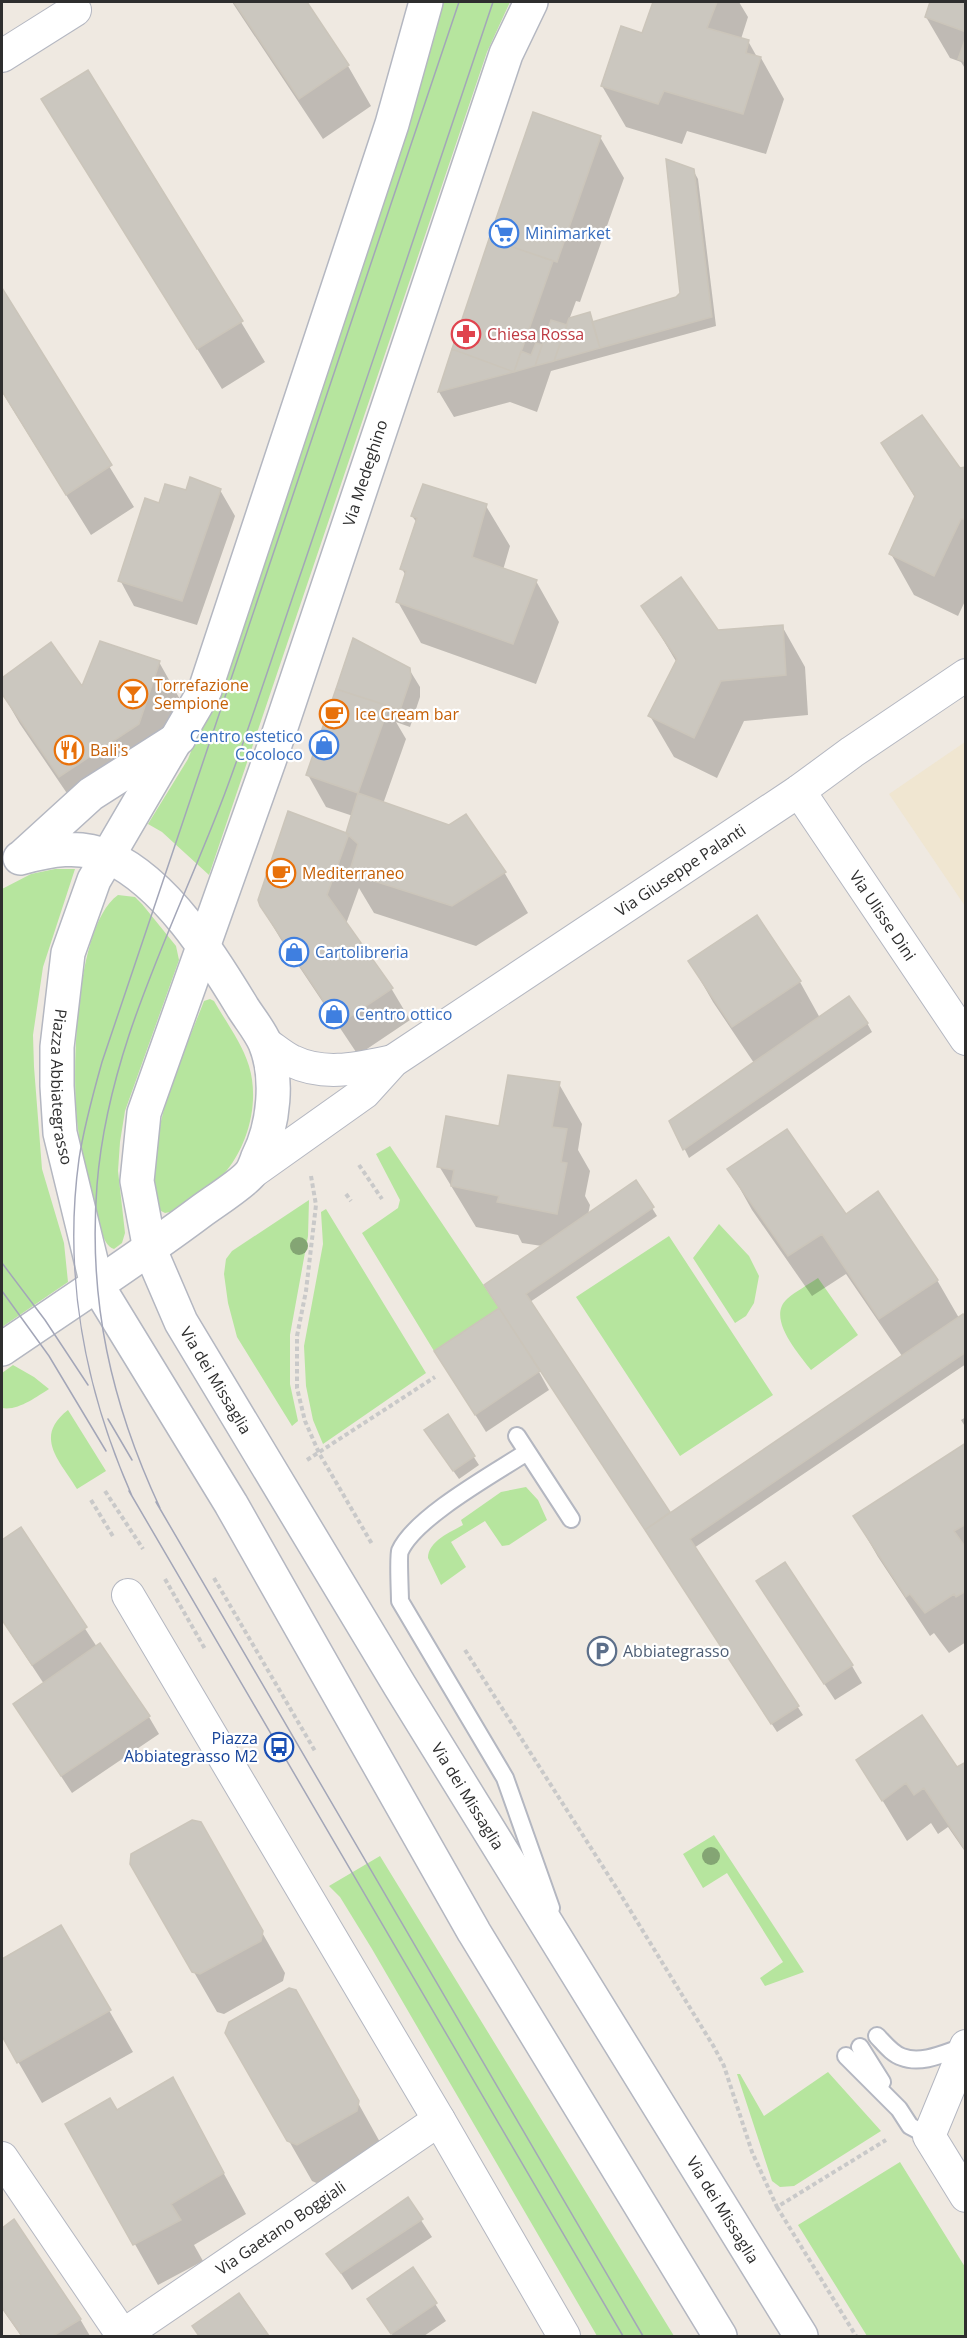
<svg xmlns="http://www.w3.org/2000/svg" width="967" height="2338" font-family="'Open Sans',sans-serif">
<rect width="100%" height="100%" fill="#efe9e1"/>
<path fill="#f0e6d1" d="M965,742v164l-76,-112z"/>
<path fill="#b6e59e" d="M443,2h67l-23,50 -278,823 -47,-43 -14,-8 40,-65 25,-63 222,-660z
M55,869h20l-32,98 -10,68 1,32 8,102 22,74 4,39 -66,45v-438l29,-15z
M118,895l17,2 7,7 34,42 3,14 -54,151 -5,31 -2,29 7,62 -3,10 -8,6c-13,-4 -15,-32 -19,-44 -6,-25 -14,-51 -17,-76 -7,-50 -4,-203 40,-234z
M210,999l4,2c12,21 28,42 35,65 11,36 -1,81 -26,109 -15,15 -36,25 -53,37l-5,1 -6,-3c-17,-71 20,-144 45,-209z
M390,1146l109,162 -65,43 -72,-118 36,-25 2,-8 -24,-46z
M309,1200l-1,36 -18,99v49l8,37 -6,5 -55,-89 -9,-34 -4,-29 2,-15 6,-8z
M326,1209l100,164 -103,71 -10,-24 -7,-34 -2,-40 19,-102 -2,-32z
M719,1224l30,32 10,20 -5,27 -8,13 -11,7 -42,-65z
M669,1236l104,159 -93,61 -104,-159z
M818,1278l40,57 -47,35c-12,-16 -45,-52 -24,-71 9,-8 21,-14 31,-21z
M13,1365l21,12 15,12c-13,8 -31,22 -47,19v-35z
M68,1410l38,61 -29,18c-17,-28 -44,-52 -9,-79z
M526,1487l12,13 9,20 -38,25 -7,1 -17,-25 -34,21 15,25 -25,18 -13,-27c0,-17 23,-26 35,-33l-2,-5 40,-28z
M714,1835l90,137 -39,14 -5,-8 23,-16 -56,-89 -24,15 -20,-34z
M380,1856l294,480h-77l-225,-387 -32,-52 -11,-11z
M828,2072l53,59 -87,55 -14,1 -8,-6 -35,-107h3l24,42z
M900,2162l65,105v69h-98l-69,-111z"/>
<path fill="#0003" d="M232,2h73l43,64 23,40 -48,33z
M655,2h84l9,15 -7,22 7,2 9,16 4,1 23,41 -18,55 -79,-23 -5,13 -56,-17 -24,-41 41,-51z
M932,2h34v68l-5,-8 -11,-4 -24,-41z
M43,100l198,222 24,40 -43,27z
M534,114l66,23 24,41 -44,124 -4,-1 -7,19 20,-6 5,9 83,-24 4,-6 12,-123 5,9 18,147 -165,45 -14,41 -27,-10 -56,15 -15,-25z
M2,291l132,216 -43,28 -89,-143z
M883,443l76,26h7v130l-8,17 -44,-21 -23,-41 25,-55z
M220,490l15,26 -38,109 -63,-19 -14,-26 40,-76 27,-12z
M486,506l24,40 -7,24 33,11 23,41 -23,62 -115,-41 -23,-41 8,-26 -4,-7 15,-46 -5,-7z
M643,606l75,25 64,-5 23,41 3,48 -64,6 -27,57 -43,-21 -24,-41 27,-53z
M51,644l31,45 77,-27 23,41 -20,62 -79,52 -63,-93 -18,-31v-14z
M409,669l11,18v10l-10,30 -14,-5 10,17 -23,65 121,68 24,41 -52,33 -102,-33 -15,-25 -13,36 45,64 19,32 -52,35 -78,-117 -19,-32 86,-71 6,-19 -27,-9 -18,-32z
M690,962l110,20 20,36 47,5 5,9 -183,126 -18,-37 83,-58 -41,-61z
M559,1084l23,40 -4,26 12,21 -5,25 5,9 -2,10 64,-7 5,8 -127,86 139,213 233,-159 -56,-82 -34,22 -60,-86 -23,-41 117,48 91,63 22,38 7,3v43l-272,184 109,167 -26,17 -237,-363 -2,1 11,20 -63,42 -50,-80 64,-44 42,-62 -20,-3 -4,-8 -42,-8 -37,-61 61,-38z
M447,1416l32,49 -20,14 -28,-40z
M966,1417v11l-5,-8z
M966,1445v197l-17,11 -15,-20 -4,3 -52,-79 -23,-40z
M20,1529l77,118 52,70 10,17 -87,59 -47,-72 19,-37 -42,-64v-78z
M768,1599l84,67 10,17 -27,17z
M858,1760l99,9 9,-5v89l-18,-26 -10,7 -7,-11 -24,18z
M200,1823l85,150 -2,8 -59,33 -7,-2 -86,-149z
M61,1927l72,125 -91,51 -40,-69v-74z
M227,2033h92l62,111 -60,41 -9,-4z
M172,2079l74,135 -52,31 9,16 -45,24 -91,-161 49,-12z
M407,2199l25,38 -80,53 -24,-36z
M14,2221l66,98 10,17h-69l-19,-27v-79z
M413,2269l33,52 -22,15h-31l-24,-37z
M239,2295l28,41h-67l-6,-10z"/>
<path fill="#cbc7bf" stroke="#cbc5ba" stroke-width="1.5" d="M234,2h73l42,63 -50,34z
M653,2h64l-10,26 42,12 -3,13 15,4 -18,57 -79,-23 -6,13 -57,-18 20,-60 21,7z
M930,2h36v30l-41,-15z
M966,37v25l-8,-3z
M88,70l155,251 -46,28 -156,-250z
M533,112l68,24 -44,126 -68,-23z
M666,159l28,10 18,148 -112,31 -8,-26 84,-25 4,-4z
M489,239l64,22 -39,111 -62,-23z
M2,288l110,177 -46,30 -64,-104z
M590,312l10,36 -46,13 15,-43z
M551,320l16,5 -13,36 -19,5z
M536,343l6,2 -7,21 -21,6 7,-21 10,4z
M452,349l62,23 -76,20z
M922,415l38,53 6,-1v52h-5l-27,57 -45,-22 26,-58 -34,-53z
M190,477l31,12 -39,112 -64,-20 27,-83 14,5 6,-19 21,6z
M423,484l64,20 -15,53 65,23 -24,64 -117,-42 10,-31 -6,-2 17,-51 -6,-2z
M681,577l37,53 65,-5 3,50 -65,6 -27,57 -46,-22 29,-57 -36,-53z
M353,638l57,30 1,10 -11,32 -64,-21z
M100,641l60,20 -21,63 -80,53 -57,-83v-16l49,-36 31,44z
M336,689l53,17 -31,87 -52,-18z
M358,793l91,32 17,-11 40,58 -54,34 -103,-33 9,-29 -12,-11z
M288,811l61,23 -22,61 66,93 -54,36 -79,-118 -2,-6z
M757,915l44,66 -69,46 -44,-66z
M849,996l19,27 -185,127 -14,-29z
M508,1075l52,7 -8,45 15,2 -6,33 6,1 -10,51 -60,-12 2,-6 -48,-10 3,-16 -17,-3 9,-51 53,10z
M787,1129l59,85 32,-23 60,89 -59,39 -57,-85 -34,22 -61,-87z
M636,1180l18,27 -128,87 144,218 -25,18 -161,-245z
M499,1308l41,63 -65,44 -41,-64z
M963,1314l3,4v34l-276,187 109,167 -28,18 -126,-194z
M448,1414l27,42 -22,15 -29,-41z
M966,1443v81l-12,7 12,17v43l-10,6 -2,-3 -29,19 -15,-19 -4,3 -53,-81z
M21,1527l66,100 -55,38 -30,-45v-80z
M785,1562l68,103 -29,19 -68,-103z
M100,1643l50,73 -89,60 -48,-72z
M922,1715l35,52 9,-5v89l-42,-63 -10,7 -8,-12 -24,18 -26,-41z
M192,1820l9,2 62,109 -2,10 -61,33 -8,-2 -62,-108 1,-10z
M61,1925l50,85 -94,53 -15,-27v-77z
M289,1988l7,2 63,111 -2,10 -60,34 -10,-4 -62,-108 4,-11z
M173,2077l51,96 -53,31 10,16 -48,25 -68,-121 45,-26 7,12z
M408,2197l15,22 -82,54 -15,-19z
M14,2219l67,100 -28,17h-31l-20,-29v-79z
M413,2267l24,36 -46,31 -24,-35z
M239,2293l30,43h-70l-7,-10z"/>
<g fill="none" stroke-linecap="round" stroke-linejoin="round">
<g stroke="#b4b7c1" stroke-width="20">
<path id="service" d="M517,1436l54,83
M527,1452c-32,21 -112,65 -127,99 -2,5 0,42 0,50l105,177 46,130
M877,2036c7,7 15,18 25,21 20,8 45,-5 64,-11
M860,2047l22,35
M846,2056l53,53 11,17 19,10"/>
</g>
<g stroke="#b4b7c1" stroke-width="34">
<g id="minor">
<path d="M2,56l73,-46"/>
<path id="s1" d="M799,791l167,248"/>
<path d="M265,1043c9,6 18,14 27,18 33,16 67,7 101,0"/>
<path id="s2" d="M250,1174l114,-81 29,-32 406,-270 53,-39 114,-77"/>
<path d="M128,1595l311,525 125,216"/>
<path d="M966,2046l-37,90 37,60"/>
<path d="M2,2158l121,178"/>
<path id="s3" d="M122,2336l317,-216"/>
</g>
</g>
<g stroke="#b4b7c1" stroke-width="36">
<path id="tertiary" d="M23,856l68,-62 88,-56
M2,1349c66,-45 134,-89 198,-137 12,-9 42,-28 50,-38 4,-5 6,-12 8,-17 16,-32 21,-80 7,-114 -5,-12 -15,-24 -22,-35 -32,-53 -76,-124 -134,-151 -30,-13 -59,-7 -89,1"/>
</g>
<g stroke="#b4b7c1" stroke-width="36">
<g id="secondary">
<path id="s4" d="M426,2l-34,122 -187,566 -111,190 -26,73 -11,94v39l3,47 37,152 134,219 243,428 246,404"/>
<path id="s5" d="M531,2l-25,52 -227,679 -135,380 -7,68 13,69 31,72 219,364 401,650"/>
</g>
</g>
<path stroke="#c9c9c9" stroke-width="4" stroke-dasharray="4.5 3" stroke-linecap="butt" d="M359,1165l23,34
M311,1176l5,29 -10,86 -9,45v52l8,33 14,32 53,91
M346,1194l5,7
M307,1460l128,-83
M105,1491l38,58
M91,1500l23,38
M214,1578l101,173
M165,1579l40,70
M465,1650l154,242 95,155 10,19 28,86 25,55 109,-67
M777,2207l79,129"/>
<use href="#service" stroke="#fff" stroke-width="16"/>
<use href="#minor" stroke="#fff" stroke-width="32"/>
<use href="#tertiary" stroke="#fff" stroke-width="33"/>
<use href="#secondary" stroke="#fff" stroke-width="33"/>
<path stroke="#a3a6b8" stroke-width="1.5" d="M2,1263l43,57 43,65
M2,1291l47,65 57,95
M108,1419l24,41
M129,1491l494,845
M132,1496c-47,-106 -69,-221 -53,-337 5,-33 14,-65 23,-97l357,-1060
M156,1502l487,834
M160,1508c-49,-105 -72,-207 -63,-323 11,-140 80,-264 128,-392 28,-75 52,-151 78,-226 64,-188 127,-377 190,-565"/>
</g>
<g fill="#84a574">
<circle cx="299" cy="1246" r="9"/>
<circle cx="711" cy="1856" r="9"/>
</g>
<defs>
<g id="supermarket-ring" transform="scale(1.5)"><circle r="9.5" fill="#fff" stroke="#3f7fe0" stroke-width="1.5"/><path d="M-6-5.5h2.5l.6 2H6L4.5 2H-2.5L-4.4-4H-6ZM-1.5 3.2a1.3 1.3 0 1 0 .1 0ZM3 3.2a1.3 1.3 0 1 0 .1 0Z" fill="#3f7fe0"/></g>
<g id="pharmacy-ring" transform="scale(1.5)"><circle r="9.5" fill="#fff" stroke="#e0444e" stroke-width="1.5"/><path d="M-2-6h4v4h4v4h-4v4h-4v-4h-4v-4h4Z" fill="#e0444e"/></g>
<g id="bar-ring" transform="scale(1.5)"><circle r="9.5" fill="#fff" stroke="#e8710a" stroke-width="1.5"/><path d="M-6-5H6L.8 .8V4.5H3.5V6h-7V4.5H-.8V.8Z" fill="#e8710a"/></g>
<g id="cafe-ring" transform="scale(1.5)"><circle r="9.5" fill="#fff" stroke="#e8710a" stroke-width="1.5"/><path d="M-5.5-4.5H6V0H3Q3 3.5 0 3.5H-2.5Q-5.5 3.5-5.5 0ZM3-3.2v2h1.7v-2ZM-6 4.5H4V6H-6Z" fill="#e8710a"/></g>
<g id="shop-ring" transform="scale(1.5)"><circle r="9.5" fill="#fff" stroke="#3f7fe0" stroke-width="1.5"/><path d="M-5-2.5h2.3a2.7 3.5 0 0 1 5.4 0H5L5.5 6h-11ZM-1.5-2.5h3a1.5 2.3 0 0 0-3 0Z" fill="#3f7fe0"/></g>
<g id="restaurant-ring" transform="scale(1.5)"><circle r="9.5" fill="#fff" stroke="#e8710a" stroke-width="1.5"/><path d="M-5-6h1v4h1v-4h1v4h1v-4h1v5L-1.5 .5V6h-2V.5L-5-1ZM5-6V6H3V1.5H1.5Q1.5-4 5-6Z" fill="#e8710a"/></g>
<g id="parking-ring" transform="scale(1.5)"><circle r="9.5" fill="#fff" stroke="#5c6f8a" stroke-width="1.5"/><path d="M-3.5-5.5H1a3.5 3.5 0 0 1 0 7H-1V5.5H-3.5ZM-1-3.4V-.6H.8a1.4 1.4 0 0 0 0-2.8Z" fill="#5c6f8a"/></g>
<g id="bus-ring" transform="scale(1.5)"><circle r="9.5" fill="#fff" stroke="#1a4fb4" stroke-width="1.5"/><path d="M-5-6H5V4H4V6H2V4H-2V6H-4V4H-5ZM-3.5-4V0h7V-4ZM-3.5 1.2v1.5H-2V1.2ZM2 1.2v1.5H3.5V1.2Z" fill="#1a4fb4"/></g>
</defs>
<g fill-rule="evenodd">
<use href="#supermarket-ring" x="504" y="233"/>
<use href="#pharmacy-ring" x="466" y="334"/>
<use href="#bar-ring" x="133" y="694"/>
<use href="#cafe-ring" x="334" y="714"/>
<use href="#shop-ring" x="324" y="745"/>
<use href="#restaurant-ring" x="69" y="750"/>
<use href="#cafe-ring" x="281" y="873"/>
<use href="#shop-ring" x="294" y="952"/>
<use href="#shop-ring" x="334" y="1014"/>
<use href="#parking-ring" x="602" y="1651"/>
<use href="#bus-ring" x="279" y="1747"/>
</g>
<g text-anchor="middle" dominant-baseline="central" stroke-width="4.5" stroke-linejoin="round" paint-order="stroke">
<g font-size="16" fill="#366cbe" stroke="#fff" text-anchor="start">
<text x="525" y="233">Minimarket</text>
<text x="303" y="736" text-anchor="end">Centro estetico<tspan x="303" dy="18">Cocoloco</tspan></text>
<text x="315" y="952">Cartolibreria</text>
<text x="355" y="1014">Centro ottico</text>
</g>
<g font-size="16" fill="#be3a42" stroke="#fff" text-anchor="start">
<text x="487" y="334">Chiesa Rossa</text>
</g>
<g font-size="16" fill="#2e2e2e" stroke="#fff">
<text transform="translate(365 473) rotate(-72)">Via Medeghino</text>
<text stroke="none"><textPath href="#s2" startOffset="528">Via Giuseppe Palanti</textPath></text>
<text stroke="none"><textPath href="#s1" startOffset="150">Via Ulisse Dini</textPath></text>
<text stroke="none"><textPath href="#s4" startOffset="1155">Piazza Abbiategrasso</textPath></text>
<text stroke="none"><textPath href="#s5" startOffset="1462">Via dei Missaglia</textPath></text>
<text stroke="none"><textPath href="#s5" startOffset="1948">Via dei Missaglia</textPath></text>
<text stroke="none"><textPath href="#s5" startOffset="2434">Via dei Missaglia</textPath></text>
<text stroke="none"><textPath href="#s3" startOffset="192">Via Gaetano Boggiali</textPath></text>
</g>
<g font-size="16" fill="#c56008" stroke="#fff" text-anchor="start">
<text x="154" y="685">Torrefazione<tspan x="154" dy="18">Sempione</tspan></text>
<text x="355" y="714">Ice Cream bar</text>
<text x="90" y="750">Bali's</text>
<text x="302" y="873">Mediterraneo</text>
</g>
<g font-size="16" fill="#4e5e75" stroke="#fff" text-anchor="start">
<text x="623" y="1651">Abbiategrasso</text>
</g>
<g font-size="16" fill="#164399" stroke="#fff" text-anchor="end">
<text x="258" y="1738">Piazza<tspan x="258" dy="18">Abbiategrasso M2</tspan></text>
</g>
</g>
<rect width="967" height="2338" fill="none" stroke="#2e2e2e" stroke-width="6"/>
</svg>
